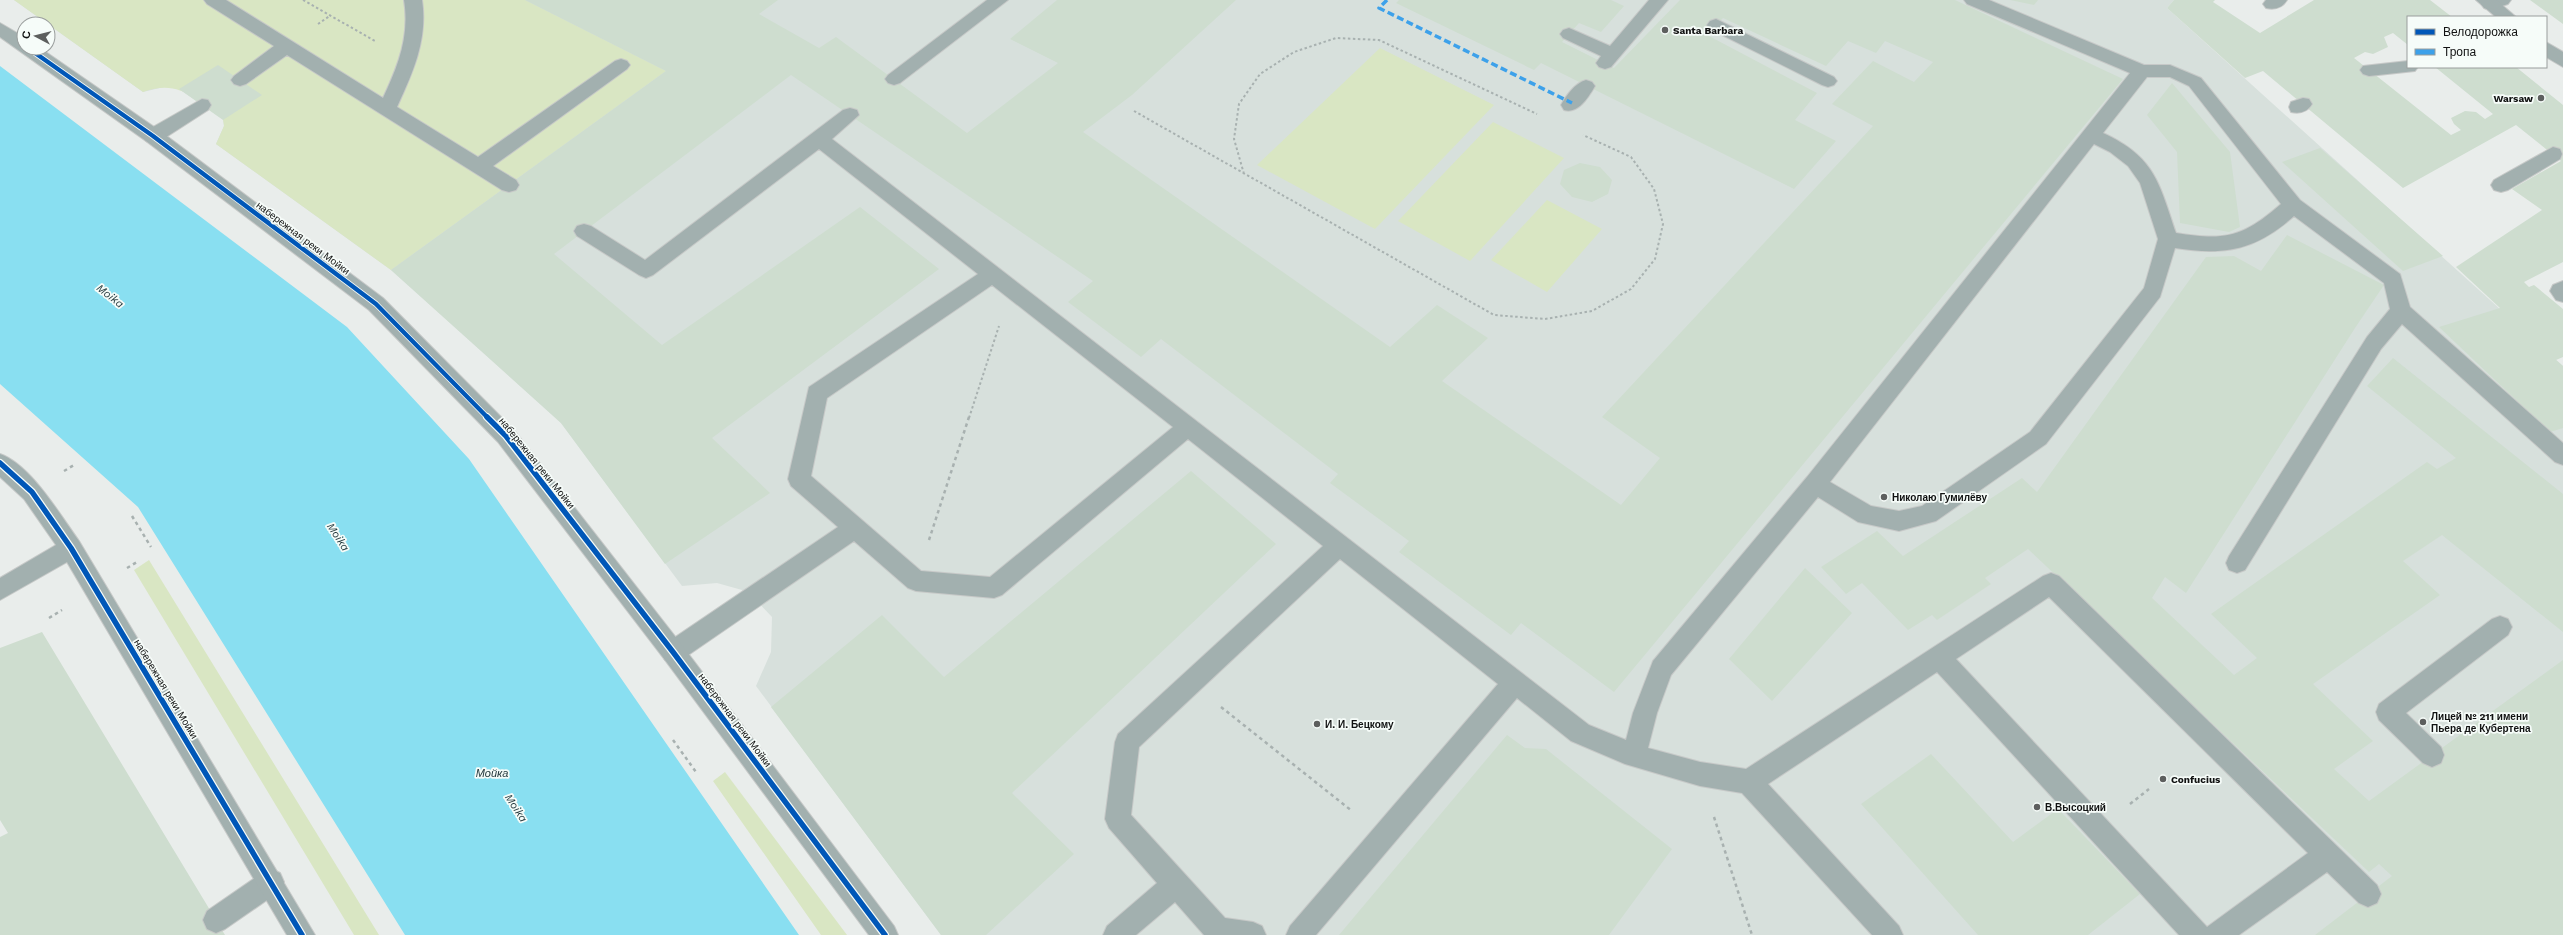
<svg xmlns="http://www.w3.org/2000/svg" width="2563" height="935" font-family="'Work Sans',sans-serif">
<rect width="100%" height="100%" fill="#e9edeb"/>
<path fill="#d7e0dc" d="M14,0h2160l-7,8 396,358v569h-1622l-185,-249 15,-34 1,-35 -19,-20 -11,-7 -25,-7 -35,3 -121,-163 -170,-153 -175,-126 8,-18 -1,-7 -44,-30 -11,-3 -25,6z"/>
<path fill="#d9e6c3" d="M14,0h511l141,71 -275,199 -175,-126 8,-18 -1,-7c-29,-20 -43,-40 -80,-27z
M1380,48l114,57 -119,124 -118,-64z
M1493,122l71,36 -94,103 -72,-40z
M1547,200l55,29 -55,63 -56,-32z
M149,560l230,375h-25l-220,-365z
M725,772l122,163h-26l-108,-154z"/>
<path fill="#89dff1" d="M0,66l347,261 122,132 330,476h-394l-267,-428 -138,-123z"/>
<path fill="#ceddcf" d="M525,0h253l-19,14 60,34 17,-11 131,96 91,-70 -48,-24 47,-39h179l-104,95 -49,37 307,215 47,-42 51,33 -46,43 179,124 39,-47 -58,-41 271,-291 -41,-22 41,-43 41,21 19,-20 -48,-21 -9,12 -28,-12 -22,25 -103,-48 -16,17 110,58 -22,27 41,21 -42,48 -253,-126 -7,7 -138,-67 3,-3h212l13,6 -23,26 -22,-9 -17,19 52,26 66,-68h275l168,79 -509,613 -93,-69 -10,12 -112,-83 10,-11 -79,-58 8,-9 -177,-135 -20,18 -73,-55 25,-21 -302,-206 -237,179 108,91 198,-138 79,62 -227,169 58,55 -105,71 -104,-141 -170,-153 275,-199z
M2010,0h28l-4,5z
M2174,0h41l-2,2 47,31 54,-33h116l22,17h-44v28l-15,-12 -9,4 4,10 -15,7 -8,-2 -11,6 97,77 10,-5 -7,-6 -3,-6 14,-7 11,1 9,7 8,-5 -58,-47h81l47,38v157l-39,20 5,5 5,-2 29,24v48l-7,3 7,6v62l-13,4 -111,-105 61,-19 -44,-41 86,-57 -30,-21 49,-28 -45,-36 -113,63 -140,-117 -18,7 -78,-70z
M2530,0h33v24z
M218,65l44,30 -39,25 -44,-31z
M2172,83l58,69 10,75 -11,5 -49,-9 -3,-71 -30,-37z
M2320,148l123,108 -40,15 -121,-109z
M1580,163l20,4 12,13 -4,14 -16,8 -20,-5 -12,-13 4,-14z
M2287,235l97,50 -29,43 -169,265 -21,-16 -13,21 82,77 23,-17 -46,-44 216,-152 10,7 19,-11 -89,-72 26,-28 170,136v138l-121,-97 -39,26 37,34 -127,89 60,57 -39,28 35,32 194,-141v275h-248l77,-59 -13,-12 -10,8 -341,-323 -43,29 6,6 -54,36 -5,-5 -24,15 -46,-47 -16,11 -25,-27 56,-36 26,25 119,-78 15,14 169,-235 28,-1 27,15z
M1191,471l85,73 -264,249 62,61 -88,81h-45l-170,-228 111,-92 62,62z
M1805,568l47,45 -80,88 -43,-42z
M42,632l174,288 9,15h-225v-98l8,-4 -8,-13v-172z
M1507,735l18,13 21,1 126,100 -63,86h-270z
M1931,754l82,88 45,-33 82,85 -52,41h-110l-117,-131z"/>
<g fill="none" stroke-linecap="round" stroke-linejoin="round">
<g stroke="#c7c9c8" stroke-width="2">
<path id="service" d="M204,0h22l157,98c15,-32 27,-62 21,-98h18c6,39 -9,72 -25,107l81,50 137,-96 6,-2 6,2 3,4 -3,4 -134,97 23,14 3,5 -3,5 -7,2 -7,-2 -215,-135 -41,29 -6,2 -6,-2 -3,-4 3,-4 40,-30 -67,-42z
M987,0h21l-108,83 -6,2 -6,-2 -3,-4 3,-4z
M1649,0h19l-57,67 -6,2 -6,-2 -3,-4 5,-7 -38,-18 -3,-4 3,-4 6,-2 41,18z
M1964,0h25l155,65h26l31,13 99,122 100,74 10,33 153,136v22l-8,-3 -153,-138 -21,25 -136,221 -8,3 -8,-3 -3,-7 3,-7 138,-219 23,-28 -6,-26 -90,-67c-38,34 -69,40 -119,32l-15,49 -114,147 -110,77 -37,10 -41,-9 -40,-25 -147,178 -14,38 -9,35 52,14 46,7 297,-193 8,-3 8,3 318,309 4,9 -4,9 -9,4 -9,-4 -32,-31 -88,63h-60l-242,-263 -169,112 131,142 4,9h-31l-130,-142 -42,-7 -75,-22 -54,-23 -54,-43 -201,237h-30l4,-9 208,-242 -158,-125 -201,188 -8,68 94,103 28,4 9,4 4,9h-62l-29,-33 -39,33h-33l4,-9 50,-43 -48,-55 -4,-9 10,-77 3,-8 205,-188 -135,-107 -186,156 -8,3 -78,-7 -8,-3 -54,-47 -173,119 -8,3 -8,-3 -4,-8 4,-8 173,-117 -47,-41 -3,-7 21,-92 169,-113 -159,-125 -166,126 -7,3 -7,-3 -62,-39 -3,-5 3,-5 7,-2 7,2 54,34 198,-150 7,-2 7,2 2,5 -27,24 757,586 37,15 7,-27 20,-52 154,-184 323,-404 -163,-69zM2147,77h23l19,9 92,118c-38,33 -55,37 -105,29 -17,-50 -21,-76 -73,-100zM2094,144l16,8 18,14 12,17 18,56 -14,49 -114,144 -108,74 -23,5 -28,-5 -41,-24zM992,285l181,142 -183,150 -69,-6 -110,-95 16,-78zM2049,597l259,256 -101,74 -251,-268z
M2266,0h21c-5,8 -12,10 -21,8l-3,-4z
M2484,0h27l-3,4 -18,6 -6,-2 -3,-4z
M1716,19l118,58 3,4 -3,4 -6,2 -6,-2 -112,-56 -3,-4 3,-4z
M2408,61v6h10l-3,4 -46,5 -6,-2 -3,-4 3,-4z
M1586,80l6,2 3,4c-7,12 -17,28 -31,24l-3,-5c5,-9 14,-22 25,-25z
M2303,98l6,1 3,5c-5,8 -12,10 -21,8l-2,-5 2,-5z
M202,99l6,1 3,5 -3,5 -48,31 -7,2 -7,-2 -2,-5 2,-5z
M2553,147l7,2 2,5 -2,5 -52,31 -7,2 -7,-2 -3,-5 3,-5z
M2563,281v21l-7,-2 -6,-9 3,-6z
M2500,616l8,3 4,8 -4,8 -102,78 35,34 3,8 -3,8 -9,4 -9,-4 -44,-43 -3,-8 3,-8 113,-85z
M271,869l9,4 4,9 -4,9 -55,38 -9,4 -9,-4 -4,-9 4,-9 55,-38z"/>
</g>
<g stroke="#c7c9c8" stroke-width="2">
<path id="minor" d="M0,23l24,14v11h16l120,83 223,167 131,132 167,214 213,282 4,9h-29l-204,-275 -167,-218 -129,-132 -223,-169 -146,-104z
M0,454c31,11 60,61 79,87l236,394h-28l-220,-373 -67,38v-22l56,-33 -32,-46 -24,-22z"/>
</g>
<g stroke="#c7c9c8" stroke-width="2">
<path id="tertiary" d="M2476,0h20l20,17h-20z
M2546,42l17,10v15l-17,-10z"/>
</g>
<path stroke="#a8b1b0" stroke-width="2" stroke-dasharray="2.5 2.5" stroke-linecap="butt" d="M303,0l72,41
M318,24l13,-9
M1134,111l360,204 51,4 47,-8 39,-22 24,-30 8,-35 -9,-35 -23,-32 -48,-22
M1244,174l-10,-35 5,-35 21,-30 34,-22 42,-14 43,2 158,74
M969,418l30,-92"/>
<path stroke="#a8b1b0" stroke-width="2.5" stroke-dasharray="3.5 3.5" stroke-linecap="butt" d="M64,471l10,-6
M132,516l19,31
M929,540l40,-123
M127,568l10,-6
M49,618l13,-8
M1221,707l131,104
M673,740l23,32
M2130,804l19,-15
M1714,817l38,118"/>
<use href="#service" fill="#a2b0af" fill-rule="evenodd"/>
<use href="#minor" fill="#a2b0af" fill-rule="evenodd"/>
<use href="#tertiary" fill="#a2b0af" fill-rule="evenodd"/>
<path stroke="#3da1ea" stroke-width="3.5" stroke-dasharray="7 3.5" stroke-linecap="butt" d="M1387,0l-8,8 193,95"/>
<g stroke="#f6fcf9" stroke-width="6">
<path id="cycleway-far1" d="M28,48l125,88 223,168 112,114"/>
</g>
<g stroke="#f6fcf9" stroke-width="8">
<path id="cycleway" d="M487,417l19,19 167,216 212,283
M0,463l32,29 39,56 231,387"/>
</g>
<use href="#cycleway-far1" stroke="#0057b8" stroke-width="4.5"/>
<use href="#cycleway" stroke="#0057b8" stroke-width="5.5"/>
</g>
<g fill="#5d5f5e" stroke="#f6fcf9" stroke-width="1.5">
<circle cx="1665" cy="30" r="4"/>
<circle cx="2541" cy="98" r="4"/>
<circle cx="1884" cy="497" r="4"/>
<circle cx="2423" cy="722" r="4"/>
<circle cx="1317" cy="724" r="4"/>
<circle cx="2163" cy="779" r="4"/>
<circle cx="2037" cy="807" r="4"/>
</g>
<g text-anchor="middle" dominant-baseline="central" stroke-width="3.5" stroke-linejoin="round" paint-order="stroke">
<g font-size="10" font-weight="bold" fill="#111212" stroke="#f6fcf9" text-anchor="start">
<text x="1673" y="30">Santa Barbara</text>
<text x="2533" y="98" text-anchor="end">Warsaw</text>
<text x="1892" y="497">Николаю Гумилёву</text>
<text x="2431" y="716">Лицей № 211 имени<tspan x="2431" dy="12">Пьера де Кубертена</tspan></text>
<text x="1325" y="724">И. И. Бецкому</text>
<text x="2171" y="779">Confucius</text>
<text x="2045" y="807">В.Высоцкий</text>
</g>
<g font-size="10" fill="#111212" stroke="#f6fcf9">
<text transform="translate(303 238) rotate(37)">набережная реки Мойки</text>
<text transform="translate(537 463) rotate(51)">набережная реки Мойки</text>
<text transform="translate(166 689) rotate(59)">набережная реки Мойки</text>
<text transform="translate(735 720) rotate(53)">набережная реки Мойки</text>
</g>
<g font-size="11" font-style="italic" fill="#1d3237" stroke="#f6fcf9">
<text transform="translate(110 296) rotate(38)">Moika</text>
<text transform="translate(338 537) rotate(57)">Moika</text>
<text x="492" y="773">Мойка</text>
<text transform="translate(516 808) rotate(57)">Moika</text>
</g>
</g>
<rect x="2407" y="16" width="140" height="52" fill="#f6fcf9" stroke="#9a9e9d"/>
<rect x="2415" y="29" width="20" height="6" fill="#0057b8" stroke="#9a9e9d"/>
<text x="2443" y="36" font-size="12" fill="#111212">Велодорожка</text>
<rect x="2415" y="49" width="20" height="6" fill="#3da1ea" stroke="#9a9e9d"/>
<text x="2443" y="56" font-size="12" fill="#111212">Тропа</text>
<g transform="translate(36 36) rotate(277)"><circle r="19" fill="#f6fcf9" stroke="#9a9e9d"/>
<path d="M0-3L7 15L0 10L-7 15Z" fill="#5d5f5e"/>
<text y="-6" font-size="11" font-weight="bold" text-anchor="middle" fill="#111212">С</text>
</g>
</svg>
